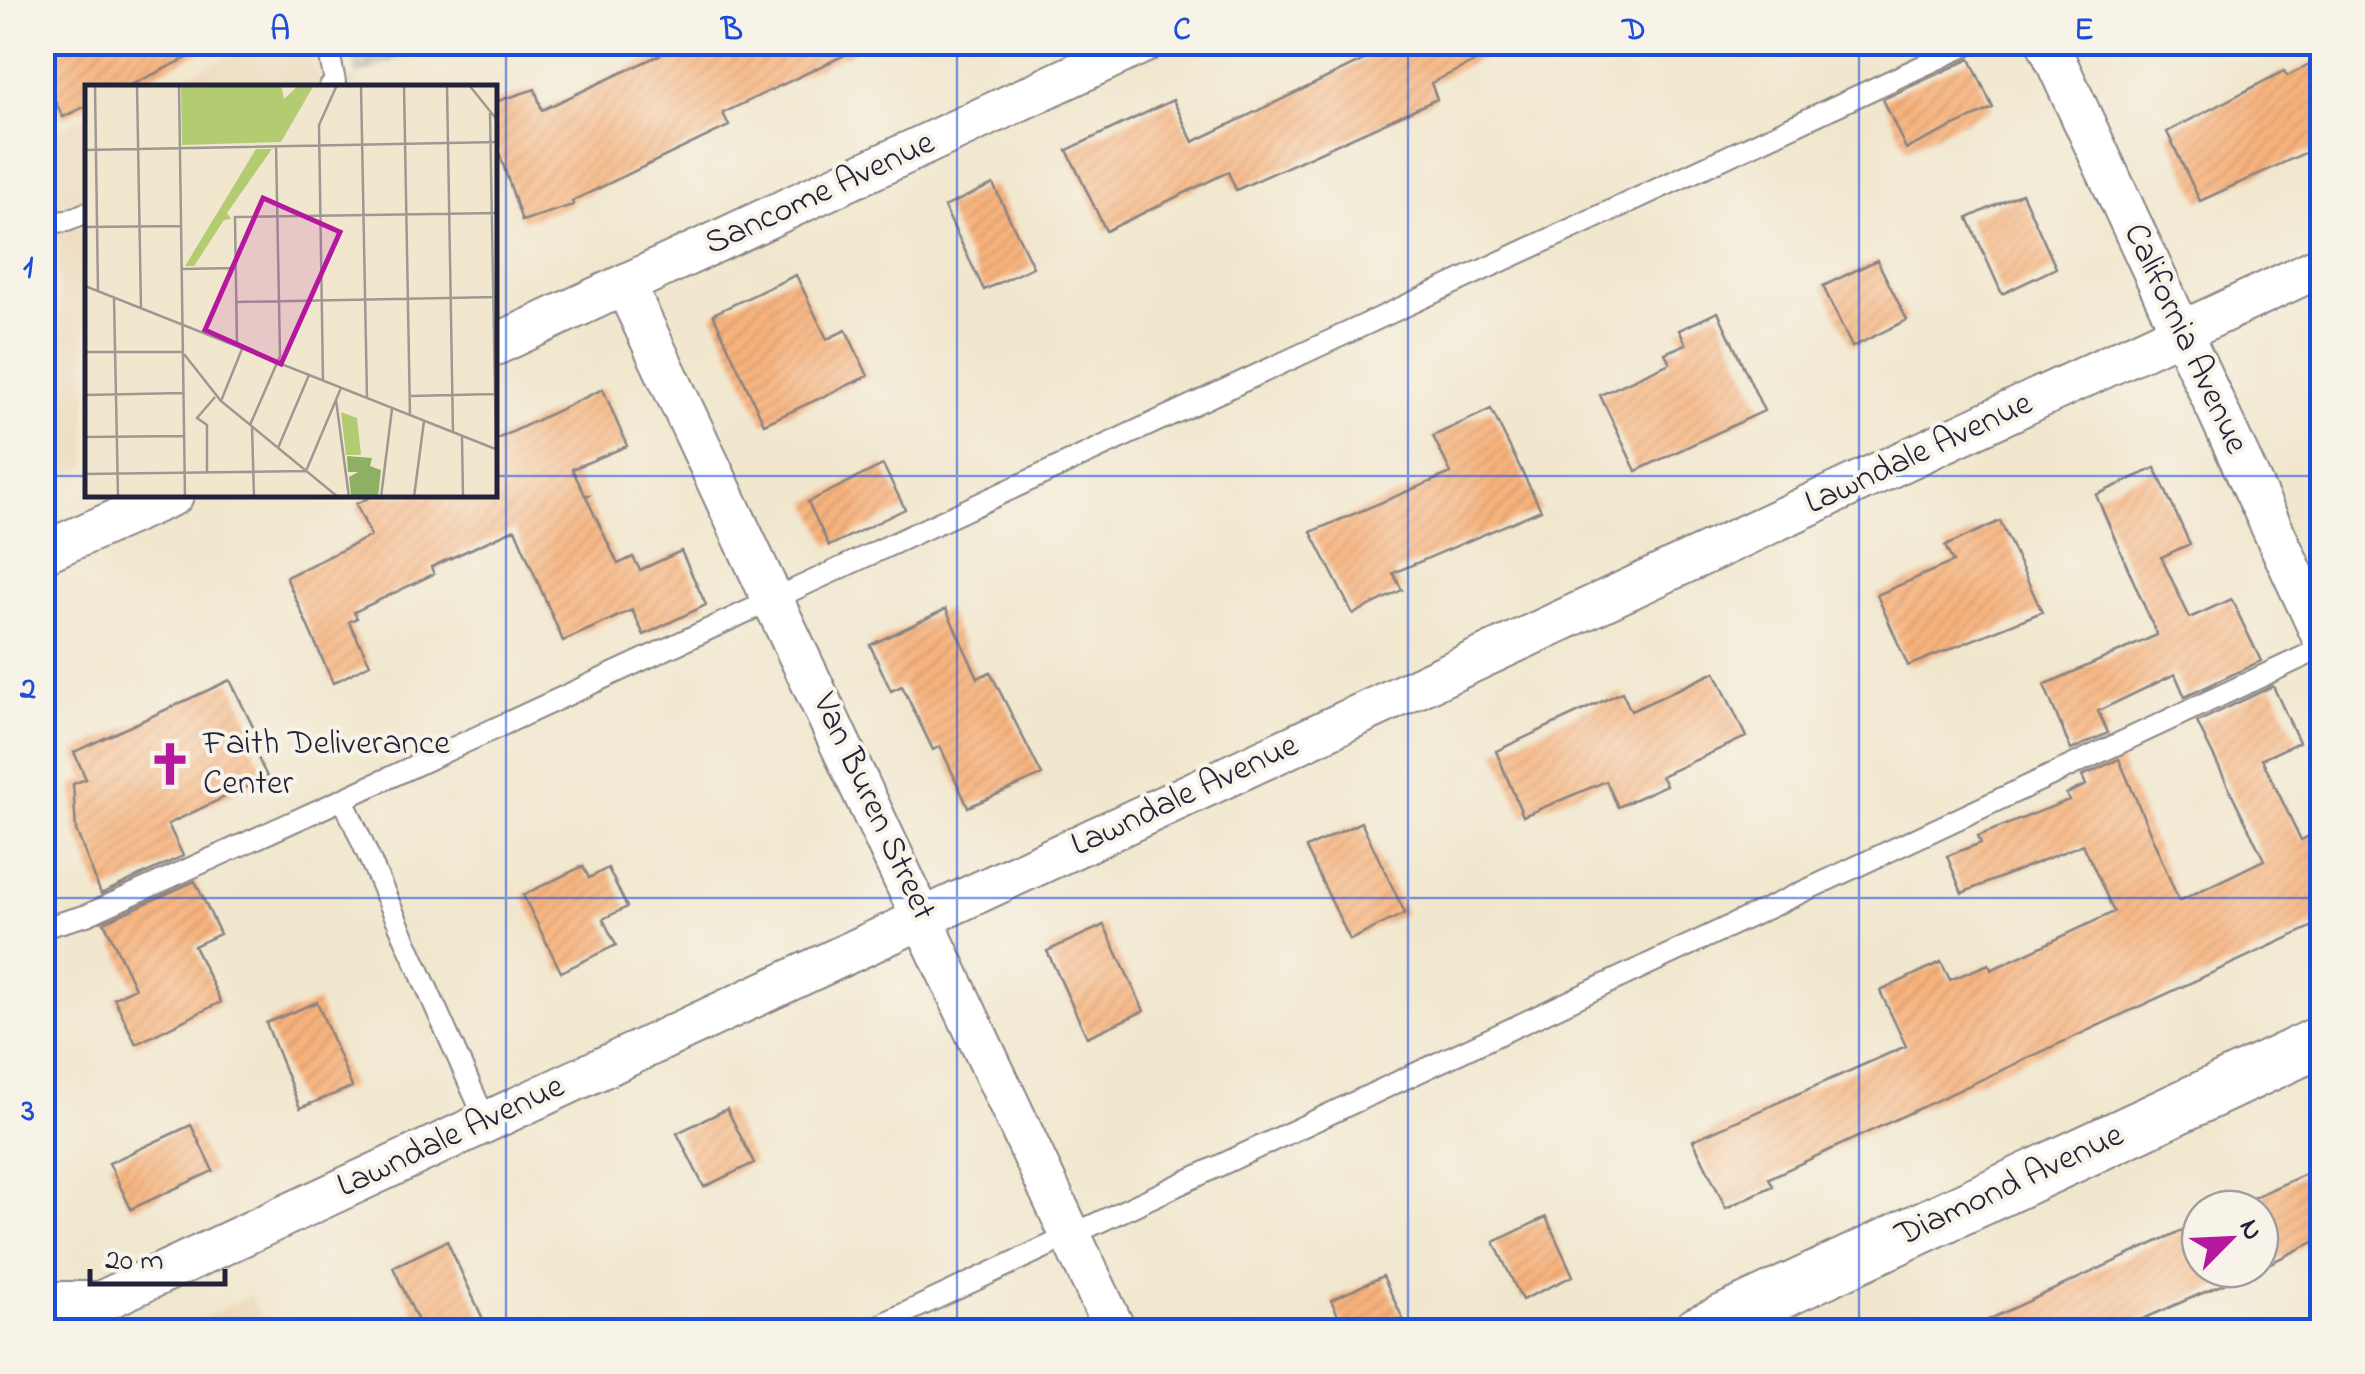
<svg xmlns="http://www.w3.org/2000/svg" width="2365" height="1374" font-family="'Indie Flower',sans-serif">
<defs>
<pattern id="industrial-grid" width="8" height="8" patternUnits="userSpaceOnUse" patternTransform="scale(2.5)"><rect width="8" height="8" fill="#cbc3b8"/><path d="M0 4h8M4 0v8" fill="none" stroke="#aea79f"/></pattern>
<pattern id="building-hatch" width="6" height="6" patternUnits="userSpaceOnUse" patternTransform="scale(2.5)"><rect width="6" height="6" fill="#f8b37d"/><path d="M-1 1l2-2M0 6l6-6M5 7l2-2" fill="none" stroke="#d49a6d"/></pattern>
</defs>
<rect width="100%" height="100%" fill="#f7f3e8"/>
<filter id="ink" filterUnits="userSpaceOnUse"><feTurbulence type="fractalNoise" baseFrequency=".01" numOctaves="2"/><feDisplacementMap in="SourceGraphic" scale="20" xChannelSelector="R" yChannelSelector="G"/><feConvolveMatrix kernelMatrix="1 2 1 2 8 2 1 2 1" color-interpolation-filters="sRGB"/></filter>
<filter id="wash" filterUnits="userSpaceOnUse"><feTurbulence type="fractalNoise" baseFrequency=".0048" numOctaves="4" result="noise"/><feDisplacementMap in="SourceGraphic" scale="40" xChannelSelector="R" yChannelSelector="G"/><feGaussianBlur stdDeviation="2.25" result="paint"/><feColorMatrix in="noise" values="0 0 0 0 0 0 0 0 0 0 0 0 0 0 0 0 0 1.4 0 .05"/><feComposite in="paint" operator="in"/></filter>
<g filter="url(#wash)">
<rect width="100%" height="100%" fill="#f1e7ce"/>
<path fill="#ecd8ba" d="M261,42l53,1 9,41 34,-7 3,10 -204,1z
M87,117v349l-21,10 -13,-344z
M251,1296l15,35h-90l74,-35z"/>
<path fill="url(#industrial-grid)" d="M349,43v-1l82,1 -74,34z"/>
<g id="blocks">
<path fill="url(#building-hatch)" d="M69,42h151l-95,46h-37v17l-25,12 -21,-42v-20z
M687,42h185l-149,71 6,13 -157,75 1,4 -51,16 -27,-81v-38l40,-13 7,21z
M1401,42h114l-84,41 6,16 -201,91 -8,-18 -122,59 -39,-81 106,-50 20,42z
M1970,59l23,49 -87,41 -23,-50z
M2322,59v86l-122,56 -33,-69 117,-61 3,5z
M993,184l40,83 -49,23 -40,-83z
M2022,193l34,75 -54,26 -34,-76z
M1877,260l30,60 -55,27 -29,-61z
M796,275l31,64 19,-9 22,46 -104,48 -51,-110z
M1718,312l46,99 -128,60 -36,-76 70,-32 -5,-10 21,-9 -7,-14z
M603,389l24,57 -55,23 13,26h4l-3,2 32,67 15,-7 7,13 41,-19 25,54 -62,30 -12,-25 -69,31 -48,-112 -84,38 3,7 -80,38 3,6 -8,4 21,42 -37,19 -47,-106 85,-41 -15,-32 18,-9h121v-55z
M1491,409l50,101 -148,63 9,17 -49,24 -42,-82 140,-59 -18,-37z
M883,465l22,44 -76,37 -21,-44z
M2155,468l35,76 -29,13 29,61 41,-19 30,62 -76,36 -10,-23 -77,37 10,22 -37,17 -27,-65 113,-50 -61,-140z
M2000,521l42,91 -134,54 -31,-71 76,-33 -8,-16z
M946,609l32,69 12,-6 52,103 -74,32 -28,-61 -7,4 -31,-64 -11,5 -21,-46z
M1715,672l31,65 -85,39 5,9 -48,22 -12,-26 -83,35 -27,-65 126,-59 9,19z
M230,680l27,55 -8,4 18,38 -99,47 15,32 -82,38 -25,-64 -3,-46 13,-5 -12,-27z
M2273,686l26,56 -37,17 39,81 21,-10v92l-553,256 4,8 -47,22 -33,-68 213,-94 -26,-55 61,-29 9,18 39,-16 2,6 123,-58 -31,-68 -121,49 -15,-37 34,-13 -3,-7 91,-36 -3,-6 20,-9 -4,-9 37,-17 60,142 85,-41 -67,-138z
M1361,822l44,91 -55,27 -44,-92z
M583,866l6,12 19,-10 19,39 -24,12 13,26 -55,27 -38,-77z
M195,881l25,53 -26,12 27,56 -85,42 -22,-46 21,-10 -31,-66z
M1104,925l40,86 -57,26 -40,-86z
M317,1002l35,85 -52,21 -34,-85z
M727,1109l27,54 -50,24 -27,-54z
M191,1125l22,46 -82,38 -22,-46z
M2310,1172l12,27v39l-62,30v-59h-32z
M1546,1217l27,59 -51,24 -28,-58z
M2200,1222v47h58l-145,63h-151z
M447,1241l42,91h-66l-30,-65z
M1383,1276l26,56h-63l-15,-32z"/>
</g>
</g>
<g filter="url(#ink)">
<use href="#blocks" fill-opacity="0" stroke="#8a8484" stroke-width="2.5"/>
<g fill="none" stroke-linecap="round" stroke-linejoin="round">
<g stroke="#8a8484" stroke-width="24">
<path id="service" d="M327,42l8,40 -6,6
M42,223l25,-2 21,-9
M343,799l143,322
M42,928l45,-13 256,-116 1631,-757
M865,1332l1457,-684"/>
</g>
<g stroke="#8a8484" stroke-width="44">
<path id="minor" d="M2047,42l275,594
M625,285l491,1047
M495,345l650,-303
M42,553l131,-58
M42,1302h58l2222,-1036"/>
</g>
<g stroke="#8a8484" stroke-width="54">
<path id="tertiary" d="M1698,1332l624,-291"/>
</g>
<use href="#service" stroke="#fff" stroke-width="20"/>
<use href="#minor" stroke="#fff" stroke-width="40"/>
<use href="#tertiary" stroke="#fff" stroke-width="50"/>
</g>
</g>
<path fill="none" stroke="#1d4ed8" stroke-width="2.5" stroke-opacity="0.55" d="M506,42v1290M957,42v1290M1408,42v1290M1859,42v1290M42,476h46M495,476h1827M42,898h2280"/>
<defs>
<g id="church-bare" transform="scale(3.45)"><path d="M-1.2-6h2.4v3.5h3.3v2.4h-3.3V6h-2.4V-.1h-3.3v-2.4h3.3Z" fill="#b5179e" stroke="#f7f3e8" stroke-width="2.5" paint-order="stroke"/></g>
</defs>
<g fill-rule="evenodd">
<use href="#church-bare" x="170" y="764"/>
</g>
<g text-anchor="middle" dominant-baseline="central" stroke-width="8" stroke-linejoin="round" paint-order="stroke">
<g font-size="35" fill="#22223b" stroke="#f7f3e8">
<text transform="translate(820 194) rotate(-25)">Sancome Avenue</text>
<text transform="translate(2185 339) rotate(65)">California Avenue</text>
<text transform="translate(1919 454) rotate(-25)">Lawndale Avenue</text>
<text transform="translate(1185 796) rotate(-25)">Lawndale Avenue</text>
<text transform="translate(873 807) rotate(65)">Van Buren Street</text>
<text transform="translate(451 1137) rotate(-25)">Lawndale Avenue</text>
<text transform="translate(2010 1186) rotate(-25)">Diamond Avenue</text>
</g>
<g font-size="35" fill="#22223b" stroke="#f7f3e8" text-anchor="start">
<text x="203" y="744">Faith Deliverance<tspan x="203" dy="40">Center</tspan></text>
</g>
</g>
<g transform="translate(85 85)">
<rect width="412" height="412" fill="#f1e7ce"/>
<path d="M96,0h100l3,14 15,-14h15l-33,57 -99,3zM171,64h16l-45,64 4,6 -7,1 -30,46h-9zM256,327l16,6 4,37h-15z" fill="#b3cc71"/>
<path d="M262,371l25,2 -2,8 11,4 -3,27 -27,-2 -2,-18 9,-5h-10z" fill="#8eb063"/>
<path fill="none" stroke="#9e9893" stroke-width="2.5" d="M10,0l3,207M52,0l4,224M94,0l6,412M276,0l6,313M319,0l6,331M362,0l6,348M384,0l29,36M405,28l6,337M0,65l413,-8M0,142l96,-1M96,184l55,-1M0,201l413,164M29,213l4,199M151,217l262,-5M152,261l-2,-129 263,-4M0,267h97M99,269l37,47 117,96M238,296l-4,-256 18,-40M0,310l98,-2M326,311l84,-2M251,315l13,97M136,316l21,-52M165,340l30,-69 -4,-211M167,341l2,71M0,352l99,-1M377,352l1,60M193,363l31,-73M221,386l35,-83M122,387v-47l-10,-7 18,-21M0,389l221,-3M296,412l11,-88M329,412l10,-76"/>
<path fill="#b5179e" fill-opacity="0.15" stroke="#b5179e" stroke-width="5" d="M178,113l77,34 -59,132 -76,-34z"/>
<rect width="412" height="412" fill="none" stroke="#22223b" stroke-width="5"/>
</g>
<rect width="2365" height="1374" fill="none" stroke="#f7f3e8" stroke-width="110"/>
<g transform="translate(2230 1239) rotate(66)"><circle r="48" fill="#f7f3e8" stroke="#a29fa3" stroke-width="2.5"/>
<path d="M0-8L18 38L0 25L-18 38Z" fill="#b5179e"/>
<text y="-15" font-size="28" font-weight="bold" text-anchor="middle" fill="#22223b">N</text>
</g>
<path d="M90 1269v15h135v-15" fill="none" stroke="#22223b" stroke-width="5"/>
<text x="105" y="1269" font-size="30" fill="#22223b" stroke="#f7f3e8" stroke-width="8" paint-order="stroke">20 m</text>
<rect x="55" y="55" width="2255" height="1264" fill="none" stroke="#1d4ed8" stroke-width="4"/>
<g font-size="32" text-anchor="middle" font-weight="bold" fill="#1d4ed8">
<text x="280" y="39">A</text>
<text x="732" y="39">B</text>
<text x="1182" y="39">C</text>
<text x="1634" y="39">D</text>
<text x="2084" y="39">E</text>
<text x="28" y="277">1</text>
<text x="28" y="698">2</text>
<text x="28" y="1120">3</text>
</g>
</svg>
